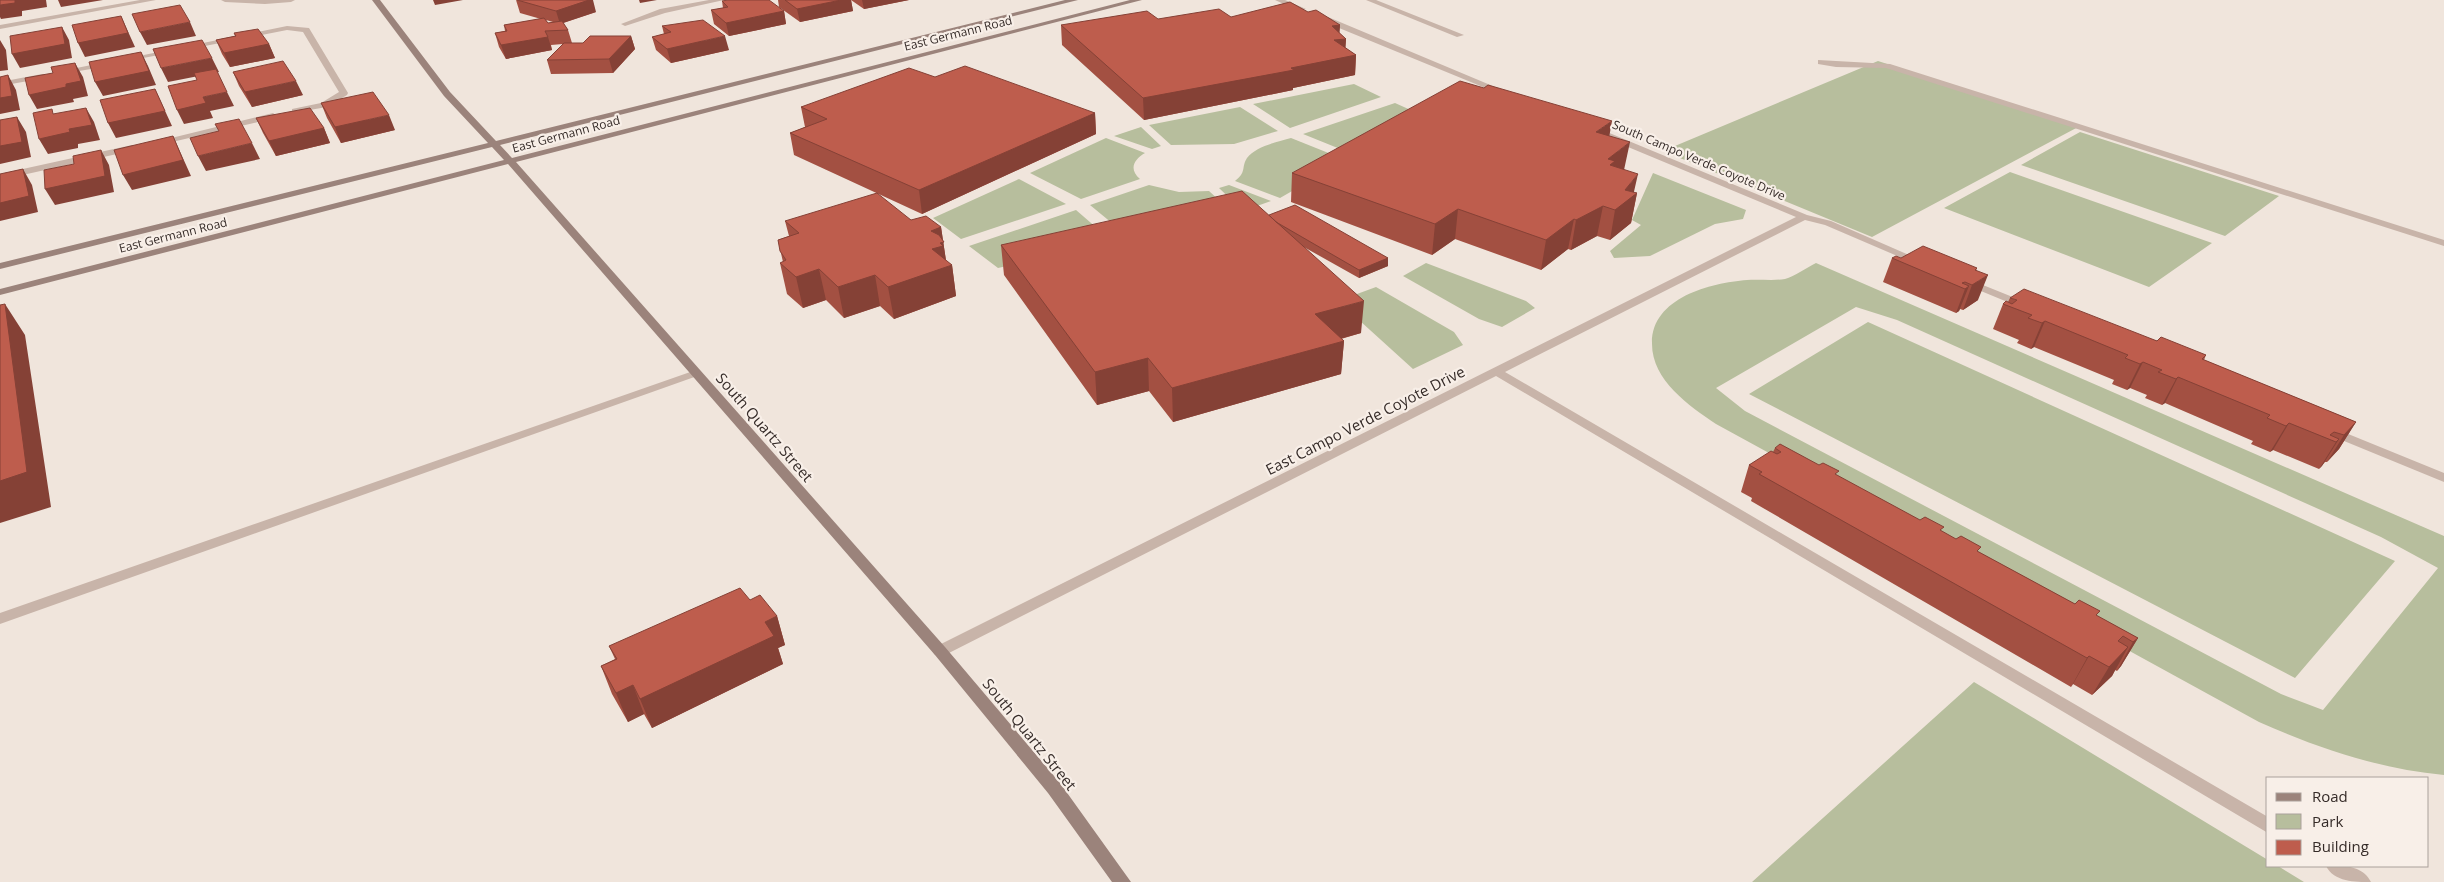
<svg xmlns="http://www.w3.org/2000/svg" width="2444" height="882" font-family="'Open Sans',sans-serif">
<rect width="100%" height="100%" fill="#f0e5dc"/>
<path fill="#b7be9d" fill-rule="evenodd" d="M1878,61l202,65 -208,111 -209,-86z
M1354,84l27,13 -91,31 -37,-24z
M1395,103l29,13 -69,39 -52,-21z
M1240,107l38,24 -44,13 -63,1 -22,-20z
M1141,127l20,19 -9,3 -38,-13z
M2080,132l199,64 -54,40 -204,-71z
M1106,138l39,15c-12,7 -16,17 -5,26l-59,20 -51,-26z
M1291,138l55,22 -66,38 -45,-17c12,-9 6,-14 12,-23 9,-12 31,-16 44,-20z
M2010,172l202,71 -63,44 -205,-79z
M1653,173l93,37 -3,9 -28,5 -65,32 -36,2 -4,-7 31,-26 -9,-5z
M1019,179l47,25 -105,35 -28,-21z
M1149,185l30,7 30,-1 25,23 -110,19 -34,-28z
M1229,185l42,16 -28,10 -24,-23z
M1076,210l37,32 -115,26 -29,-22z
M1426,263l100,38 9,7 -33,19 -23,-8 -76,-43z
M1816,263l628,273v239c-65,-6 -126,-27 -185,-53l-543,-298c-27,-18 -64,-44 -64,-80 -1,-46 58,-61 95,-64 12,-1 26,1 38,-1 10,-3 21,-11 31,-16zM1856,307l41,13 484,217 57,31 -115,142 -42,-16 -536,-283 -29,-23z
M1376,287l78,45 9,13 -50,24 -75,-68z
M1868,322l527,239 -100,117 -546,-284z
M1974,682l294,178v6h10l26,16h-552z"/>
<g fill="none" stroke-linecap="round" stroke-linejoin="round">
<path fill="#c8b4a9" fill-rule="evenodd" d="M1275,0h10l21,9 -7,2z
M1366,0h10l88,35 -7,2z
M1322,17h6l179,75 -7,2 -178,-73z
M1818,60l72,4 554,176v6l-558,-178 -50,-1 -18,-3z
M1595,127l212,88 24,6 94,41 -1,2h-8l-91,-39 -20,-5 -300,152 763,445v16l-772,-457 -551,279 -5,1 -5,-1 -3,-4 3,-4 861,-430 -204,-85 -1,-2z
M1968,279l62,25 1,2 -1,2h-8l-58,-24 -1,-2z
M696,370l6,3 -2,2 -700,249v-11z
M2331,427l113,46v9l-117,-48 -2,-3 2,-3z
M2326,866c16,-1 37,-1 45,16 -16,0 -37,0 -45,-16z"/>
<path fill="#c8b4a9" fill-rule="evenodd" d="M140,0h16l-156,29v-4z
M221,0h74l-4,2 -26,2 -40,-2z
M709,0h15l-59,13 -40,13 -4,-2 39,-15z
M287,26l22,2 39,65 -1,2 -20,12 -35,6v-4l29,-6 18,-11 -36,-60 -16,-2 -159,31 -4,-2z
M106,62l4,2 -1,2 -48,8 -4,-2z
M42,74h3v4l-45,8v-4z
M273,113l4,3 -1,2 -117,27 -4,-3z
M132,145l3,1v4l-135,30v-6z"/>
<path fill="#9b837b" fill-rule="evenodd" d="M372,0h8l70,92 46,49 569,-141h13l-578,145 12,13 618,-158h12l-626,162 429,485 115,136 71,99h-19l-64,-89 -113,-138 -427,-491 -508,131v-6l504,-129 -12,-13 -492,122v-6l488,-120 -44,-47z"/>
</g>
<path fill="#a35042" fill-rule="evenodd" d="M516,0l80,12 -33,11 5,7 4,13h11l48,-7 4,13 -22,24 -62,1 -4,-14 16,-16 -12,1 1,5 -46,9 -7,-12 -4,-14 10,-2 -1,-6 37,-6 -21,-6zM546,20l7,2 -5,1z
M778,0h73l2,11 -53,11 -21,-15z
M851,0h58l-45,9z
M722,1l62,10 2,13 -57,12 -15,-12 -3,-14 12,-2z
M1308,12l32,13 -1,8 7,6 -1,9 11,7 -1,20 -62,13v2l-149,30 -82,-75 -1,-20 97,-6 73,-2z
M662,26l67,24 -58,13 -15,-13 -4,-13 12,-3z
M234,33l35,11 6,14 -45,9 -8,-13 -6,-14 19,-4z
M233,72l70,23 -51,12 -13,-21z
M935,77l160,36 1,21 -174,80 -128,-59 -4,-22 15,-6 -4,-20z
M321,103l74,27 -54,13 -14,-25z
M256,118l68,10 6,15 -54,13 -13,-23z
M1610,136l24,57h3l-6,30 -21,17 -13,-4 -26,14 -3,-1 -27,21 -86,-31 -23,16 -141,-53 1,-29z
M1269,215l119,43v8l-29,12 -57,-32 59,87 -20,6 3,2 -3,33 -168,48 -24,-31 -52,14 -93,-130 -3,-30z
M911,220l30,7 5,34 6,4 4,31 -62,23 -14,-13 -36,12 -18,-18 -23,8 -16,-14 -7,-31 3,-1 -5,-22 11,-4 -4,-15z
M1892,258h9l76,10 -1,3 2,29 -15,10 -3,-1 -1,2 -3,2 -73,-31z
M2010,298l196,57 -2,5 152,62 -17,27 -12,13h-2l-6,7 -46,-19 -3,2 -19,-8 2,-3 -88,-38 -3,2 -17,-7 2,-3 -17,-7 -3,2 -15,-6 2,-4 -80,-33 -3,2 -14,-6 2,-3 -26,-11 10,-25 5,-2z
M1775,448l62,28 301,162 -17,28 -4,5 -2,-1 -3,6 -20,19 -19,-11 -2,3 -320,-186 1,-3 -11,-6 8,-27 24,-13z
M750,600l27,16 8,29 -7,3 5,16 -131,64 -8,-14 -16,8 -16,-28 -11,-28 14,-7 -6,-13z"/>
<path fill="#854136" d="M15,0h31l1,7 -25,4v5l-21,3 -1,-2v-12z
M58,0h45l-42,7z
M433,0h30l-28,5z
M578,0h15l3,12 -36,12 -4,-13z
M639,0h18l-17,3z
M841,0h10l2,11 -53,11 -3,-13z
M862,0h47l-45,9z
M784,11l2,13 -57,12 -3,-13z
M121,16l14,31 -50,10 -7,-14z
M190,22l6,14 -49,9 -7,-13z
M1340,25l-1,15 7,-1 -1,18 11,-2 -1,20 -62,13v2l-149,30 -1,-22 148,-30 41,-42z
M62,27l7,13 3,18 -52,10 -8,-14z
M631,36l4,13 -22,24 -4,-14z
M725,36l4,14 -58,13 -4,-14z
M548,37l4,13 -46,9 -5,-14z
M0,40l6,10 2,20 -8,1z
M269,44l6,14 -45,9 -6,-14z
M141,52l7,14 8,19 -53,11 -8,-14z
M212,58l7,14 -51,10 -7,-14z
M75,63l8,14 5,19 -15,3 1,3 -37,7 -8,-14 37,-11z
M8,75l8,15 4,20 -20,4v-16z
M296,81l7,14 -51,12 -7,-15z
M155,89l17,37 -56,12 -8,-15z
M227,92l7,14 -24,5 3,7 -29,6 -7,-14 26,-13z
M86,108l8,14 6,18 -22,4v4l-30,6 -9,-15 30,-10z
M1095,113l1,21 -174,80 -3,-24z
M389,115l6,15 -54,13 -6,-16z
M17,117l9,15 5,25 -31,7v-18z
M1612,121l-5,28 -11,-17z
M324,128l6,15 -54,13 -7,-15z
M173,136l18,40 -59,14 -9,-15z
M1630,142l-6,28 -12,10 -4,-21z
M252,143l8,16 -54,12 -8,-15z
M101,150l8,15 5,27 -59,13 -10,-16z
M23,169l9,16 6,27 -38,9v-18z
M1638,174l-5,22 4,-3 -6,30 -21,17 5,-30 10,-20z
M1603,206l-6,30 -26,14 5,-30z
M1458,209l-3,30 -23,16 3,-31z
M1574,219l-6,30 -27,21 5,-30z
M941,227l6,40 5,-2 4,31 -62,23 -6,-32 43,-56z
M1388,258v8l-29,12v-8z
M819,269l7,31 -23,8 -7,-31z
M875,275l5,31 -36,12 -6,-31z
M1988,275l-10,25 -15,10 9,-25z
M1969,286l-10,25 -3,2 9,-24z
M1364,301l-3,32 -47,13 1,-32z
M5,304l20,31 26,172 -51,16v-42z
M2045,321l-11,26 -3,2 11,-26z
M1344,341l-3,33 -168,48 -1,-34z
M1148,358l1,33 -52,14 -2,-33z
M2143,362l-13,26 -3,2 13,-26z
M2178,377l-13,26 -3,2 14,-26z
M2356,422l-17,27 -12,13 17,-27z
M2289,423l-16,27 -3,2 16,-26z
M2339,439l-17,27 -3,3 17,-27z
M777,616l8,29 -7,3 5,16 -131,64 -12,-29 125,-77z
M2138,638l-17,28 -4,5 16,-29z
M2128,647l-16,29 -20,19 17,-28z
M2089,656l-16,28 -2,3 16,-29z
M633,685l11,29 -16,8 -12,-29z"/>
<path fill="#be5d4d" stroke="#854136" d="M0,0h15v3l-15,2z
M517,0h72l-33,11z
M728,0h41l15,11 -58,12 -15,-13 17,-3 -6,-6z
M785,0h56l-44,9z
M1290,2l18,10 8,-2 24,15 -8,1 14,13 -12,1 22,15 -65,13 3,2 -151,28 -82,-73 86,-14 11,8 61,-10 12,8z
M180,5l10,17 -50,10 -8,-18z
M121,16l7,17 -50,10 -6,-18z
M544,18l4,5 14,-2 6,9 -23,1 3,6 -47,8 -6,-12 12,-2 -3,-6z
M703,20l22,16 -58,13 -15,-12 19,-5 -9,-6z
M62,27l3,17 -53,10 -2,-18z
M258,29l11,15 -45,9 -8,-13 20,-4 -2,-3z
M590,36h41l-22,23 -62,1 17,-17h19z
M202,40l10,18 -51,10 -8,-19z
M141,52l8,19 -54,11 -6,-20z
M283,61l13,20 -51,11 -12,-20z
M75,63l6,18 -15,3v3l-37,8 -4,-17 28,-5 -2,-6z
M965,66l130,47 -176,77 -129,-57 37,-14 -26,-12 108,-39 26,9z
M216,69l11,23 -24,5 3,6 -29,7 -9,-24 29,-6 -3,-7z
M8,75l4,21 -12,2v-21z
M1460,81l24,7 4,-3 124,36 -16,11 34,10 -22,17 7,2 -5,4 28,9 -13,16 12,3 -22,17 -12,-4 -27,14 -2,-1 -28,21 -88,-31 -23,15 -143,-51z
M155,89l10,22 -57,12 -8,-23z
M373,92l16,23 -54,12 -14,-24z
M86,108l6,17 -23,4 1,3 -31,7 -6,-26 19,-4 1,5z
M310,108l14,20 -55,13 -13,-23z
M17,117l5,25 -22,4v-26z
M239,119l13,24 -54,13 -8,-18 29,-7 -4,-7z
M173,136l10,24 -60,15 -9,-25z
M101,150l4,26 -60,13 -1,-19 30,-6 -1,-8z
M23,169l6,27 -29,7v-29z
M1242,191l122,110 -49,13 29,27 -172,47 -24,-30 -53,14 -94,-127z
M877,193l34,27 15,-4 15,11 -10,4 8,4 5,7 -4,1 3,3 -11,3 20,16 -64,22 -13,-12 -37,12 -19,-18 -23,8 -16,-14 6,-3 -6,-9 -2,-11 21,-7 -14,-12z
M1295,205l93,53 -29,12 -83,-48 -7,-7z
M1923,246l54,22 -2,2 13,5 -16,10 -7,-3 -3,1 7,3 -4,3 -73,-31 4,-2 5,2z
M2024,289l133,52 4,-4 45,18 -4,4 154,63 -12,13 -10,-3 -4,3 9,4 -3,3 -47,-19 -3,3 -19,-8 3,-3 -92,-38 -2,2 -18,-7 4,-2 -19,-8 -3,2 -15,-6 3,-3 -83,-34 -3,2 -14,-5 4,-3 -29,-11 3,-3 6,3 5,-4 -7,-2z
M5,304l22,168 -27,9v-176z
M1780,444l39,21 4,-2 16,8 -4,3 85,46 5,-3 19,10 -4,3 16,9 5,-3 20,11 -4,4 98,53 4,-4 21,11 -4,4 42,23 -5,4 -10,-6 -5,5 10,6 -19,20 -20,-11 -2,2 -328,-184 3,-2 -13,-7 22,-14 6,3 4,-2 -6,-4z
M740,588l10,12 10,-5 17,21 -12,6 9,14 -134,63 -7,-14 -17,8 -15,-27 16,-7 -8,-13z"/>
<g text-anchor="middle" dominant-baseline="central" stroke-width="4.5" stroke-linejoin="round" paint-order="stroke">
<g font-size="12" fill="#352b28" stroke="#f8efe8">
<text transform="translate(958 33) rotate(-14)">East Germann Road</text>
<text transform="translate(566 134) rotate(-15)">East Germann Road</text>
<text transform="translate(1699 160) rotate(23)">South Campo Verde Coyote Drive</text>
<text transform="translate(173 235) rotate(-14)">East Germann Road</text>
</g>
<g font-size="15" fill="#352b28" stroke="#f8efe8">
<text transform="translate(1365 420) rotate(-27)">East Campo Verde Coyote Drive</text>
<text transform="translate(765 427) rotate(49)">South Quartz Street</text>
<text transform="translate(1030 734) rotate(51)">South Quartz Street</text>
</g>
</g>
<rect x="2266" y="777" width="162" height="90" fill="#f8efe8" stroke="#aaa19b"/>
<rect x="2276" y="793" width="25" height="8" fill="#9b837b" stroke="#aaa19b"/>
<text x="2312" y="802" font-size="15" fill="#352b28">Road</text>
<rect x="2276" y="814" width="25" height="15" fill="#b7be9d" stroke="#aaa19b"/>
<text x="2312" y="827" font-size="15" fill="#352b28">Park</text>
<rect x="2276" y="840" width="25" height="15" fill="#be5d4d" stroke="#aaa19b"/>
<text x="2312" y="852" font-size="15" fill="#352b28">Building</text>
</svg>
